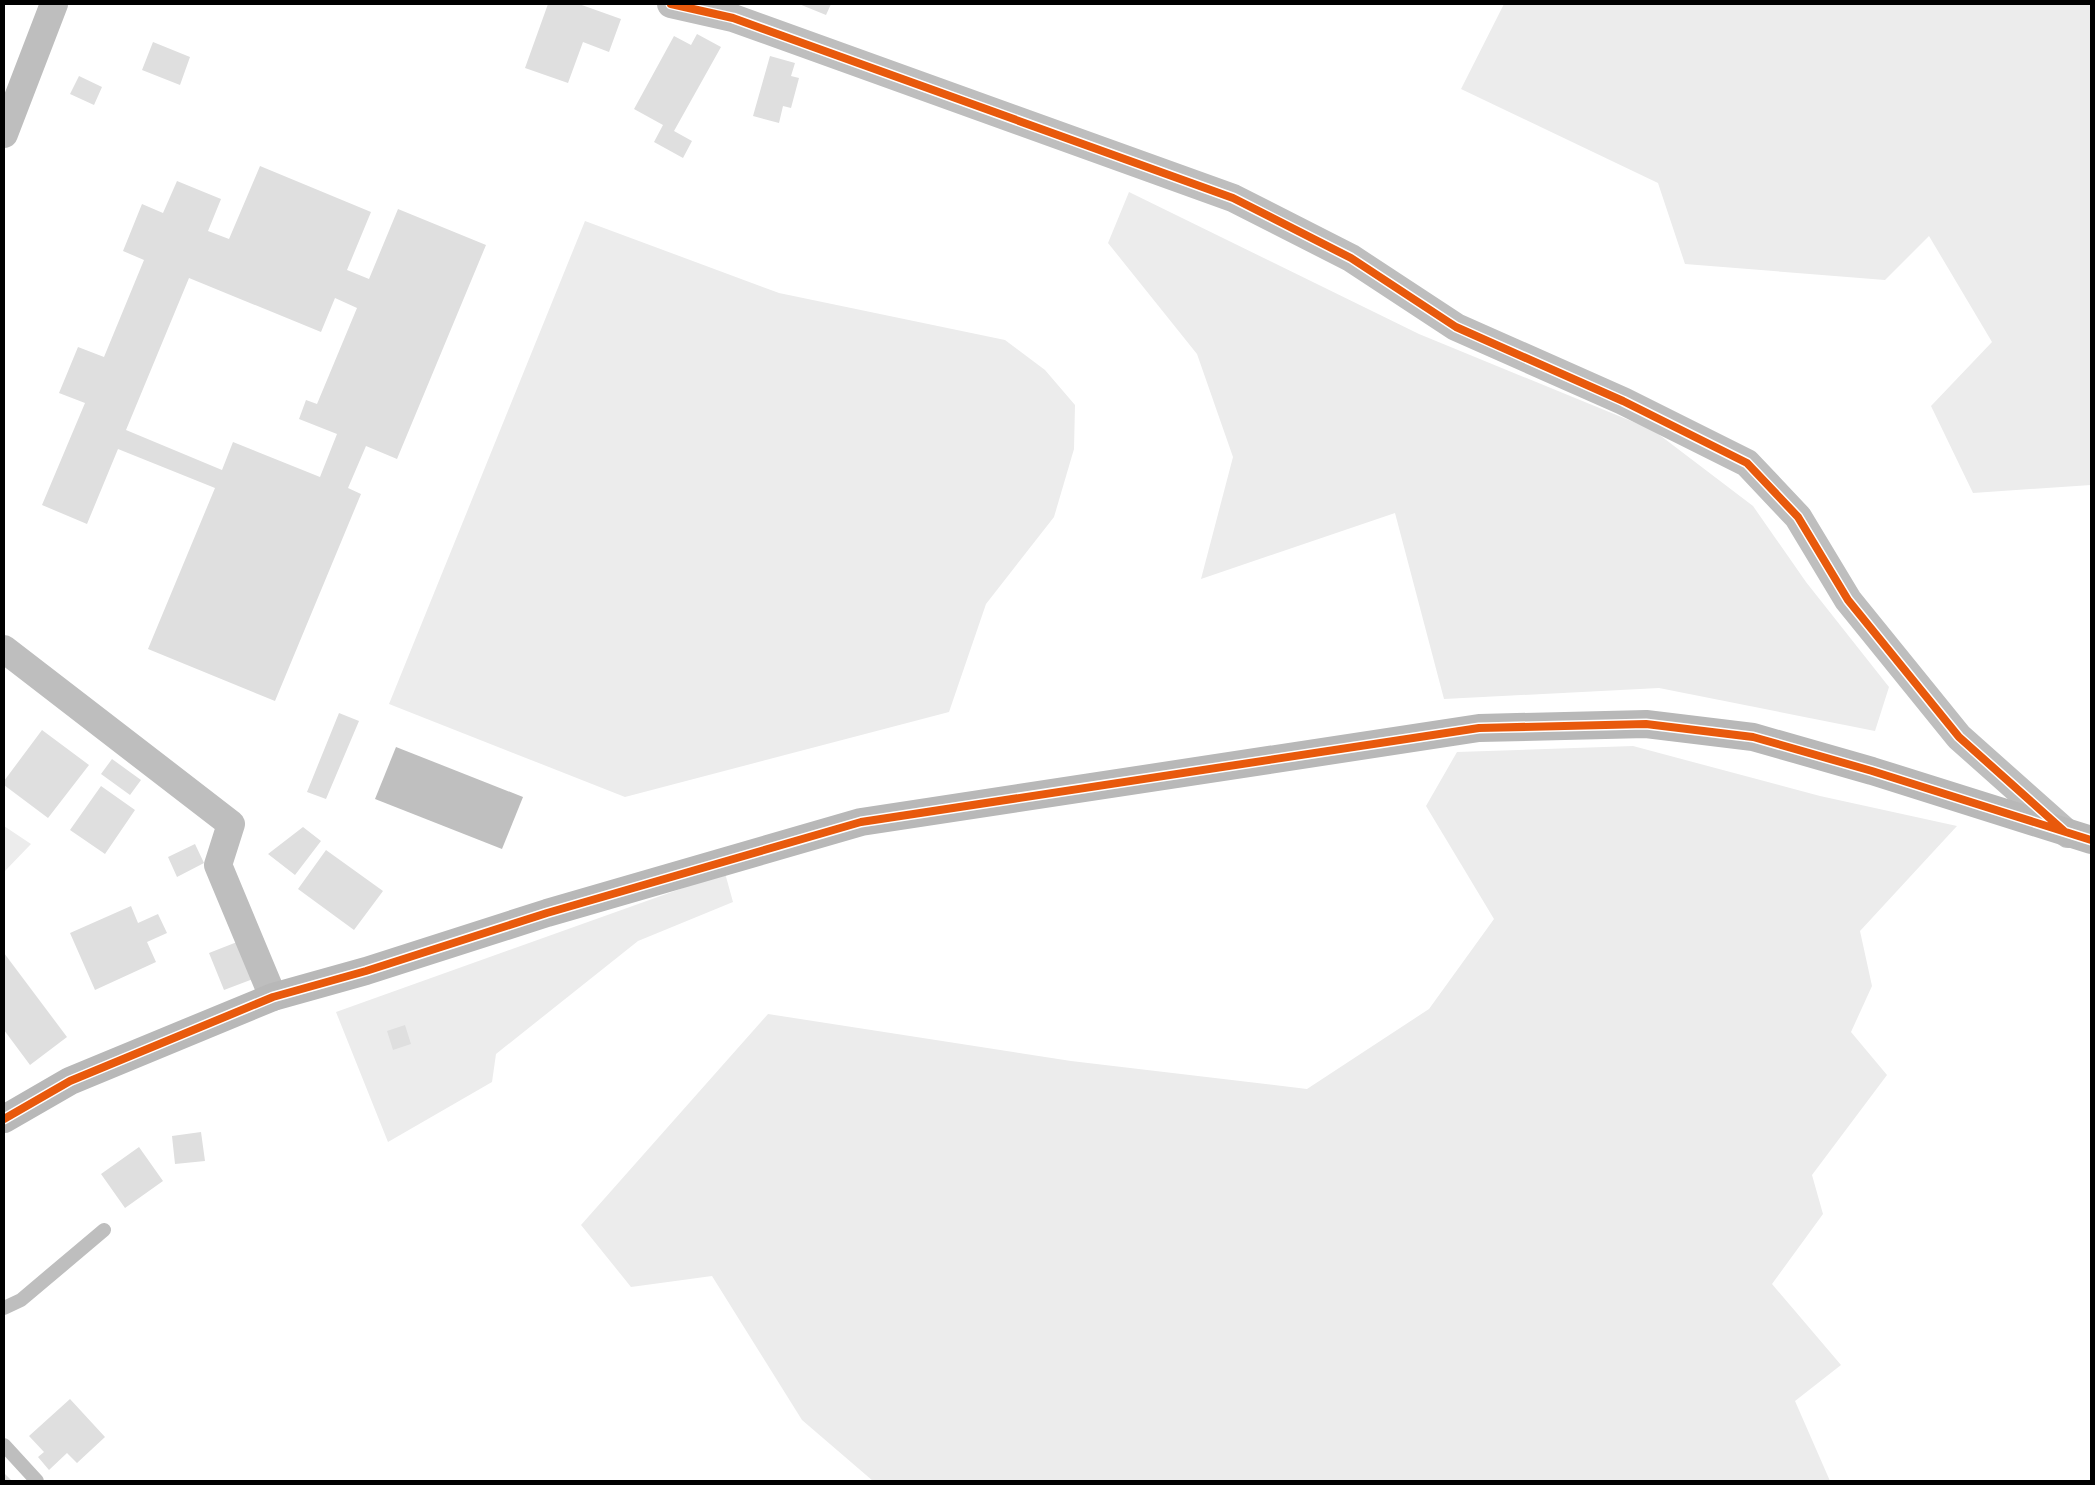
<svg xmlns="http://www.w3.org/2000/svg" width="2095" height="1485" font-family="'Open Sans',sans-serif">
<rect width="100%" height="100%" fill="#fff"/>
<path fill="#ececec" d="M1504,4h587v481l-118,8 -42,-87 61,-64 -63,-106 -44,44 -200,-16 -27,-81 -197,-94z
M1129,192l290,142 234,96 100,76 53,76 83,105 -14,44 -216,-43 -215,11 -49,-186 -194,66 32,-122 -36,-103 -89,-111z
M585,221l194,72 226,47 40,30 30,35 -1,44 -20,68 -68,87 -37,108 -324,85 -236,-93z
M1633,746l187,50 137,30 -97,105 12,55 -21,46 36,43 -75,100 11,39 -51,70 69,81 -46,36 35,80h-957l-71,-61 -90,-144 -81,11 -50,-62 187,-211 303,47 236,28 122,-80 65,-90 -68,-113 31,-54z
M4,826l27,18 -27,28z
M725,873l8,29 -95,39 -142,113 -4,28 -104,60 -52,-130z"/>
<path fill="#bfbfbf" d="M396,747l127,50 -21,52 -127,-50z"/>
<path fill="#dfdfdf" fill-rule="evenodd" d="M548,4h31l42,15 -12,33 -26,-10 -15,41 -43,-15z
M799,4h32l-5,11z
M697,34l24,13 -47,84 18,10 -9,17 -29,-16 9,-17 -29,-16 40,-73 17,9z
M153,42l37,15 -10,28 -38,-15z
M770,56l25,7 -4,13 8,2 -8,30 -8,-2 -4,17 -26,-7z
M79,76l23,11 -8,18 -24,-11z
M260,166l111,46 -24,58 22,9 29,-70 88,36 -89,214 -31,-13 -18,42 13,6 -86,207 -127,-52 67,-161 -97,-39 -31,75 -45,-19 43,-102 -26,-10 19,-46 26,10 40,-97 -21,-9 19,-47 21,9 14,-32 44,18 -13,32 21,8zM189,278l132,54 14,-34 22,10 -40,96 -11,-4 -7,19 38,15 -17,43 -87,-35 -11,28 -96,-40z
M339,713l20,8 -33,78 -19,-7z
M42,730l47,35 -41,53 -44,-33v-4z
M112,759l29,21 -11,15 -29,-21z
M101,786l34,24 -30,44 -35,-24z
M303,827l18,14 -26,34 -27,-21z
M195,844l9,19 -27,14 -9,-20z
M326,850l57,41 -29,39 -56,-41z
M131,906l7,17 20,-9 9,19 -20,9 9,20 -61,28 -25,-57z
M237,942l16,37 -29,11 -15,-37z
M4,953l63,84 -37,28 -26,-35z
M405,1025l6,19 -18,6 -6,-19z
M201,1132l4,29 -30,3 -3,-28z
M139,1147l24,34 -38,27 -24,-34z
M70,1399l35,38 -28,26 -10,-10 -18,17 -11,-13 6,-5 -15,-16z
M4,1473l8,8h-8z"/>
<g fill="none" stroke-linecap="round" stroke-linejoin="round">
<path stroke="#bebebe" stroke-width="14" d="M4,1308l17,-8 83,-70
M4,1445l33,36"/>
<path stroke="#bebebe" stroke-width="28" d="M671,4l62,14 500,180 118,60 105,69 167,74 124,62 51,54 50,83 111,137 109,97
M4,134l50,-130
M4,649l227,175 -13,41 55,132"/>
<path stroke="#b8b8b8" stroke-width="28" d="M4,1119l66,-38 203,-84 93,-26 181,-58 314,-91 618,-94 167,-4 107,13 119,34 219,69"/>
<g stroke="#fff" stroke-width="11">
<path id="cycleway" d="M671,4l62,14 500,180 118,60 105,69 167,74 124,62 51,54 50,83 111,137 105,94
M4,1119l66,-38 203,-84 93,-26 181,-58 314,-91 618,-94 167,-4 107,13 119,34 219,69"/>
</g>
<use href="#cycleway" stroke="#e8590c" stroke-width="8"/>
</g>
<rect width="2095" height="1485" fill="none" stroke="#000000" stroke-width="10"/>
</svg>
